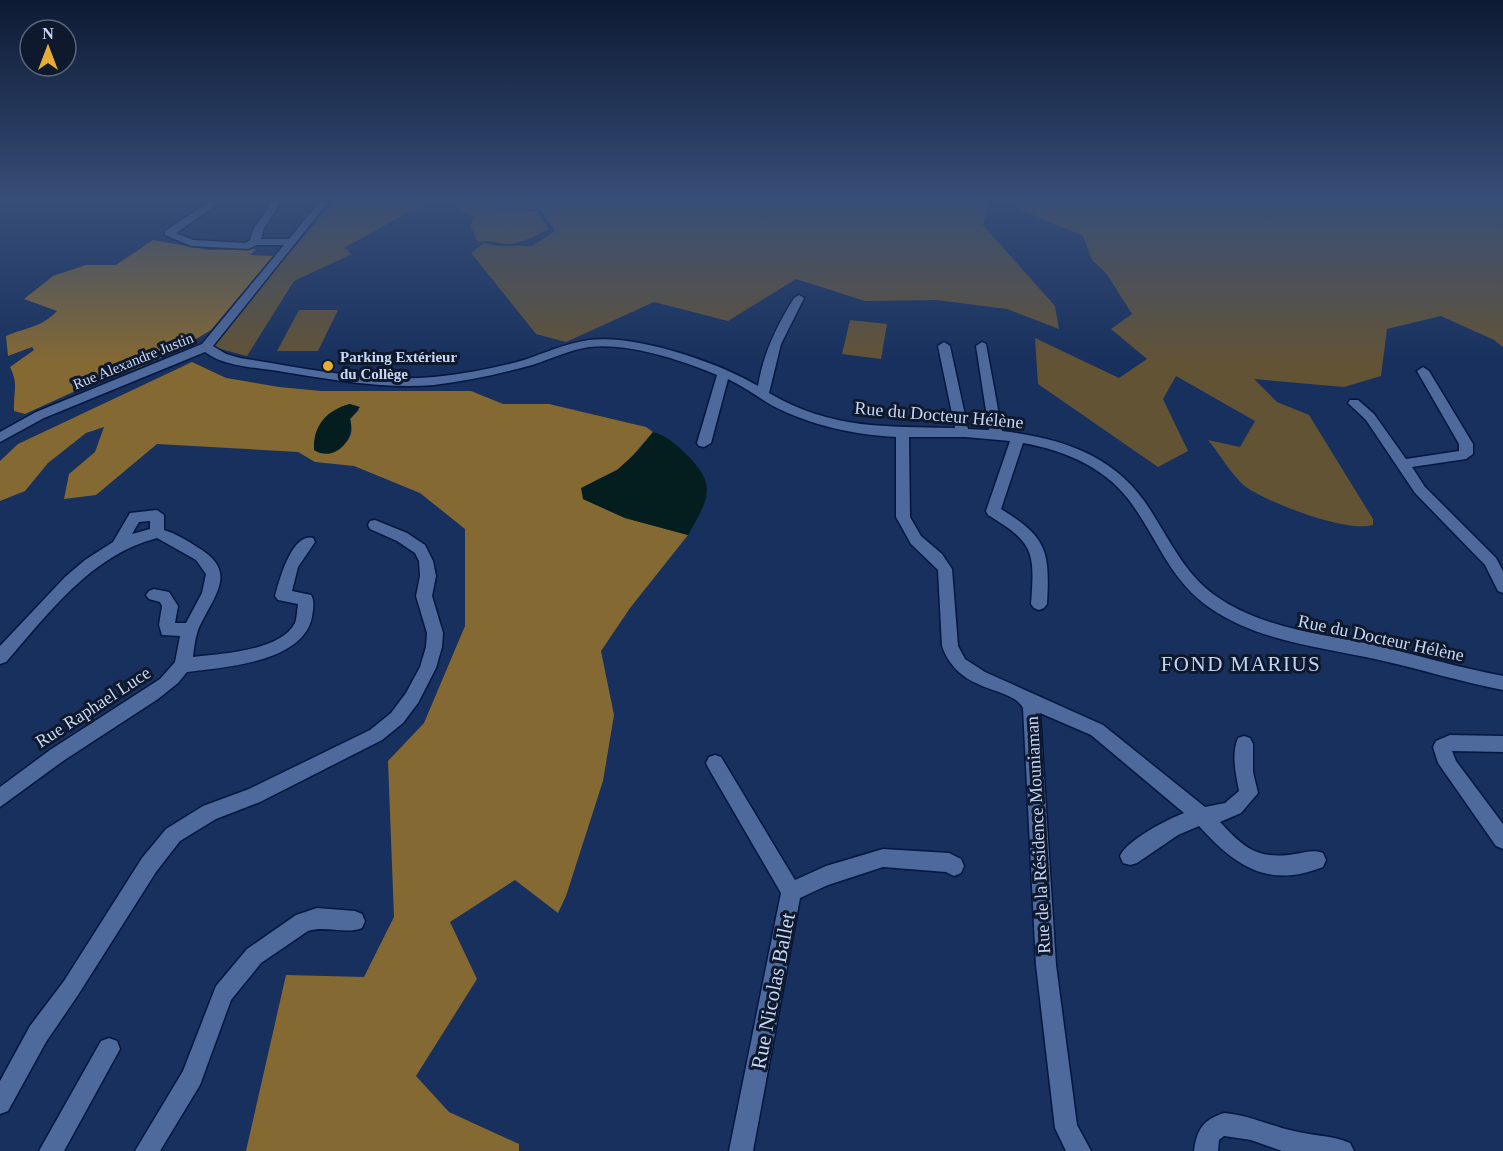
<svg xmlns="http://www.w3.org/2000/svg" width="1503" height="1151" font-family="Georgia,serif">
<rect width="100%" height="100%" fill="#18305d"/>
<path fill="#635335" d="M334,201h102l-29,12 -63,35 8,6 -58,27 -47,75 -34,-9 -1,-4z
M447,201h62l-22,7 50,3 12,18c-13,6 -27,15 -42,15 -11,-1 -18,-5 -29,-2l-8,-17 4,-7z
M518,201h471l-6,24 72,81 4,23 -52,-20 -71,-9 -71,1 -69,-22 -68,42 -74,-19 -88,40 -30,-8 -65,-81 13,-10 13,3h35l23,-15 -15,-22 -46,-1z
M1000,201h503v146l-9,-7 -53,-24 -54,13 -6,47 -37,11 -90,-8 23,23 32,13 64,104v6c-27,8 -104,-22 -127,-38 -13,-10 -27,-34 -38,-47l32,7 15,-26 -79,-45 -13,23 25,52 -30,16 -120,-83 -3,-46 84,40 28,-19 -36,-30 21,-15 -26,-41 -14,-13 -9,-24z
M299,310h39l-20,41h-41z
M850,320l37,4 -6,35 -39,-5z"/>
<path fill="#856932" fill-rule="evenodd" d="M153,240l56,10 47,-1 -6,6 23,1 -62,74 -28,17 -40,19 -70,26 -48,22 -11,-3c-1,-19 5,-26 -4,-44l24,-17 -2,-3 -24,9 -2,-20c21,-9 35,-8 51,-25l-33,-12 29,-23 33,-11h30z
M192,362l34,16 53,9 42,4h150l32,13h46l97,23 7,5 -26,30 -10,8 -24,12 -10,17 42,19 63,17 -58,73 -29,43 13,64 -11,66 -37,115 -8,17 -43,-33 -65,42 27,57 -61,97 33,36 70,32v7h-273l40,-176 78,2 30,-60 -6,-156 36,-38 41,-97v-97l-45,-36 -66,-27 -39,-4 -17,-10 -141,-8 -61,51 -32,4 5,-25 26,-22 9,-25 -18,6 -38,30 -23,28 -25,10v-40l18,-17zM350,404l9,6 -9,9c3,11 2,19 -7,26l-29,-1c6,-20 15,-35 36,-40z"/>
<path fill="#041e20" d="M350,404l10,3 -10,12c6,21 -16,44 -36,31 -1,-25 13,-40 36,-46z
M653,432c12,3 23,12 32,21 33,31 24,46 3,82l-63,-17 -42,-19 -2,-11 36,-18 21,-19z"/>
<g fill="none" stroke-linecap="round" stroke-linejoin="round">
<g stroke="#031640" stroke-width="3">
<path id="minor" d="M211,201h11l-46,32 17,7 53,3 4,-3 4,-12 19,-27h9l-18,27 -3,11h28l31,-38h9l-116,145 13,8 14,4c63,10 130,25 194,19 30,-3 61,-9 90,-17 21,-7 42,-17 65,-20 46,-6 129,22 169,46 5,-32 19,-61 36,-88l5,-3 5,3 -23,46 -12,49c63,37 116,33 186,35l-17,-82 6,-4 6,4 18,83 21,1 -13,-84 6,-4 4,2 16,87c65,8 118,26 152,85 20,32 35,64 68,84 47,30 103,34 157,46 41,10 82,22 124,30v14c-42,-8 -83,-21 -124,-30 -57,-13 -120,-18 -169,-52 -38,-26 -51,-65 -76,-101 -25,-38 -67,-56 -111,-64l-22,66c46,28 49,42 46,95l-3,4 -5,2 -5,-2 -3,-4c4,-53 3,-61 -43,-89l-2,-4 24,-70 -45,-4h-56l1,80 11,19 21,18 10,15 6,77 7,13 20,13 118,53 102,82 20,-4 14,-12c-3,-16 -8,-37 -1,-53l6,-2 6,2 3,6v28l5,21 -17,20 -21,9c24,26 38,38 75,32 9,-1 18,-5 28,-1l3,7 -3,7c-55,22 -88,-1 -124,-41l-21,9 -41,28 -7,2 -7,-2 -3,-7c7,-16 48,-37 64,-43l-93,-78 -51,-22 16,252 21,160 14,26h-25l-11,-23 -19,-163 -13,-257c-12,-23 -64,-13 -81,-62l-4,-76 -27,-26 -15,-27v-80c-42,-2 -86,-12 -123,-31 -15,-9 -29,-19 -45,-27l-17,64 -7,4 -5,-1 -2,-3 20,-68c-35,-15 -90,-33 -128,-28 -20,3 -38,12 -57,18 -32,9 -65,16 -98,20 -50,4 -101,-5 -150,-13 -26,-5 -58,-4 -79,-20l-161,66 -44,24v-10l36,-20 166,-68 82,-99h-27l-9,4 -57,-3 -26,-11v-4z
M1423,367l6,4 44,73v10l-7,5 -54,8 13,20 71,71 7,13v22l-5,-2 -13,-26 -70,-72 -49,-73 -18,-17 2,-3h8l16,14 32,45 53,-8v-7l-42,-73z
M157,510l7,5v15c12,4 23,10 33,17 44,25 15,50 1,83 -3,9 -4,18 -5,27 27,-3 88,-6 102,-34 2,-5 2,-13 3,-19l-20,-4 -3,-4c4,-15 17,-64 38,-58l2,4 -17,25 -6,24 19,4c4,6 2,15 1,22 -9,46 -89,50 -125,55l-9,11 -20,16 -95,62 -63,46v-20l50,-37 110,-71 15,-17 5,-26 -18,-1 -3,-10 3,-19 -2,-4 -11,-3 -3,-4 3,-4 5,-2 15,3 9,14 -3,17h11l16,-30 4,-19 -10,-14 -39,-22c-66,17 -108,75 -151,124l-6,2v-18l65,-69 20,-17 28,-18 17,-29zM150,521v8l-18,5 7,-12z
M375,520l32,13 18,12 8,16 3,15 -4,20 11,37 -1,14 -6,21 -18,35 -15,20 -21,17 -122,62 -44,17 -36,22 -24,31 -78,123 -32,47 -38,69 -8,3v-33l30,-55 34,-45 78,-123 24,-29 37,-23 46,-17 121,-59 21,-17 15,-20 14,-26 6,-20 1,-14 -11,-37 4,-20 -1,-15 -4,-8 -18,-12 -27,-12 -2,-4 2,-4z
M1450,735l53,1v16l-51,-1 4,10 47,63v25l-7,-3 -58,-83 -5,-16 3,-6z
M715,755l6,2 74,123 31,-14 57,-17 66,4 12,6 3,7 -3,7 -7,3 -8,-4 -63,-5 -55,18 -28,13 -47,253h-24l52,-258 -72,-124 -3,-6 3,-6z
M317,908l38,3 7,3 3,7 -3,7c-17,7 -36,-3 -54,3l-47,32 -30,37 -31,85 -40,66h-25l48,-80 33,-85 31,-37 49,-34z
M109,1038l8,3 3,8 -56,102h-25l62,-110z
M1224,1113c25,2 46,13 70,18 18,5 39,4 56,12l4,8h-72l-31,-11 -27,-4 -5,4 -1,11h-24c3,-22 9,-31 30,-38z"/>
</g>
<use href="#minor" fill="#4e699b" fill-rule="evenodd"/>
</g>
<linearGradient id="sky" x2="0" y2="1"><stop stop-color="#0d1a33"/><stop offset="0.55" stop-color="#374e78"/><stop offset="1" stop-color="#374e78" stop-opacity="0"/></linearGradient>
<rect width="1503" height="363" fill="url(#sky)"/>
<circle fill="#e5ad35" stroke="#0f192d" stroke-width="2" cx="328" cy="366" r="6"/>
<g text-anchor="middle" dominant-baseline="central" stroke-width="6" stroke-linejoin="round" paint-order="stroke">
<g font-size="15" font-weight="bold" fill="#c7d7f4" stroke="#0f192d" text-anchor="start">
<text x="340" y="357">Parking Extérieur<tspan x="340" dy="17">du Collège</tspan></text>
</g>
<g font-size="15" fill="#c7d7f4" stroke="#0f192d">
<text transform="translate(133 361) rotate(-22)">Rue Alexandre Justin</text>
</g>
<g font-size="18" fill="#c7d7f4" stroke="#0f192d">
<text transform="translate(939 415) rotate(5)">Rue du Docteur Hélène</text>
<text transform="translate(1381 638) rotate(12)">Rue du Docteur Hélène</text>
<text transform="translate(93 707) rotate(-33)">Rue Raphael Luce</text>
<text transform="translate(1038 835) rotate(-93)">Rue de la Résidence Mouniaman</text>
</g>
<g font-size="21" letter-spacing="1.5" fill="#c0d3f5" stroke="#0f192d">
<text x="1241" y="664">FOND MARIUS</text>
</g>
<g font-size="21" fill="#c7d7f4" stroke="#0f192d">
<text transform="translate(773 991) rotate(-79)">Rue Nicolas Ballet</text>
</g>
</g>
<g transform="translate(48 48)"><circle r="28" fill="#0f192d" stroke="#59657d" stroke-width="1.5"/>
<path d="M0-4.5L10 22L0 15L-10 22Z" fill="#e5ad35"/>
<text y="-9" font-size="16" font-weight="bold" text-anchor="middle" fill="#c7d7f4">N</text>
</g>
</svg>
